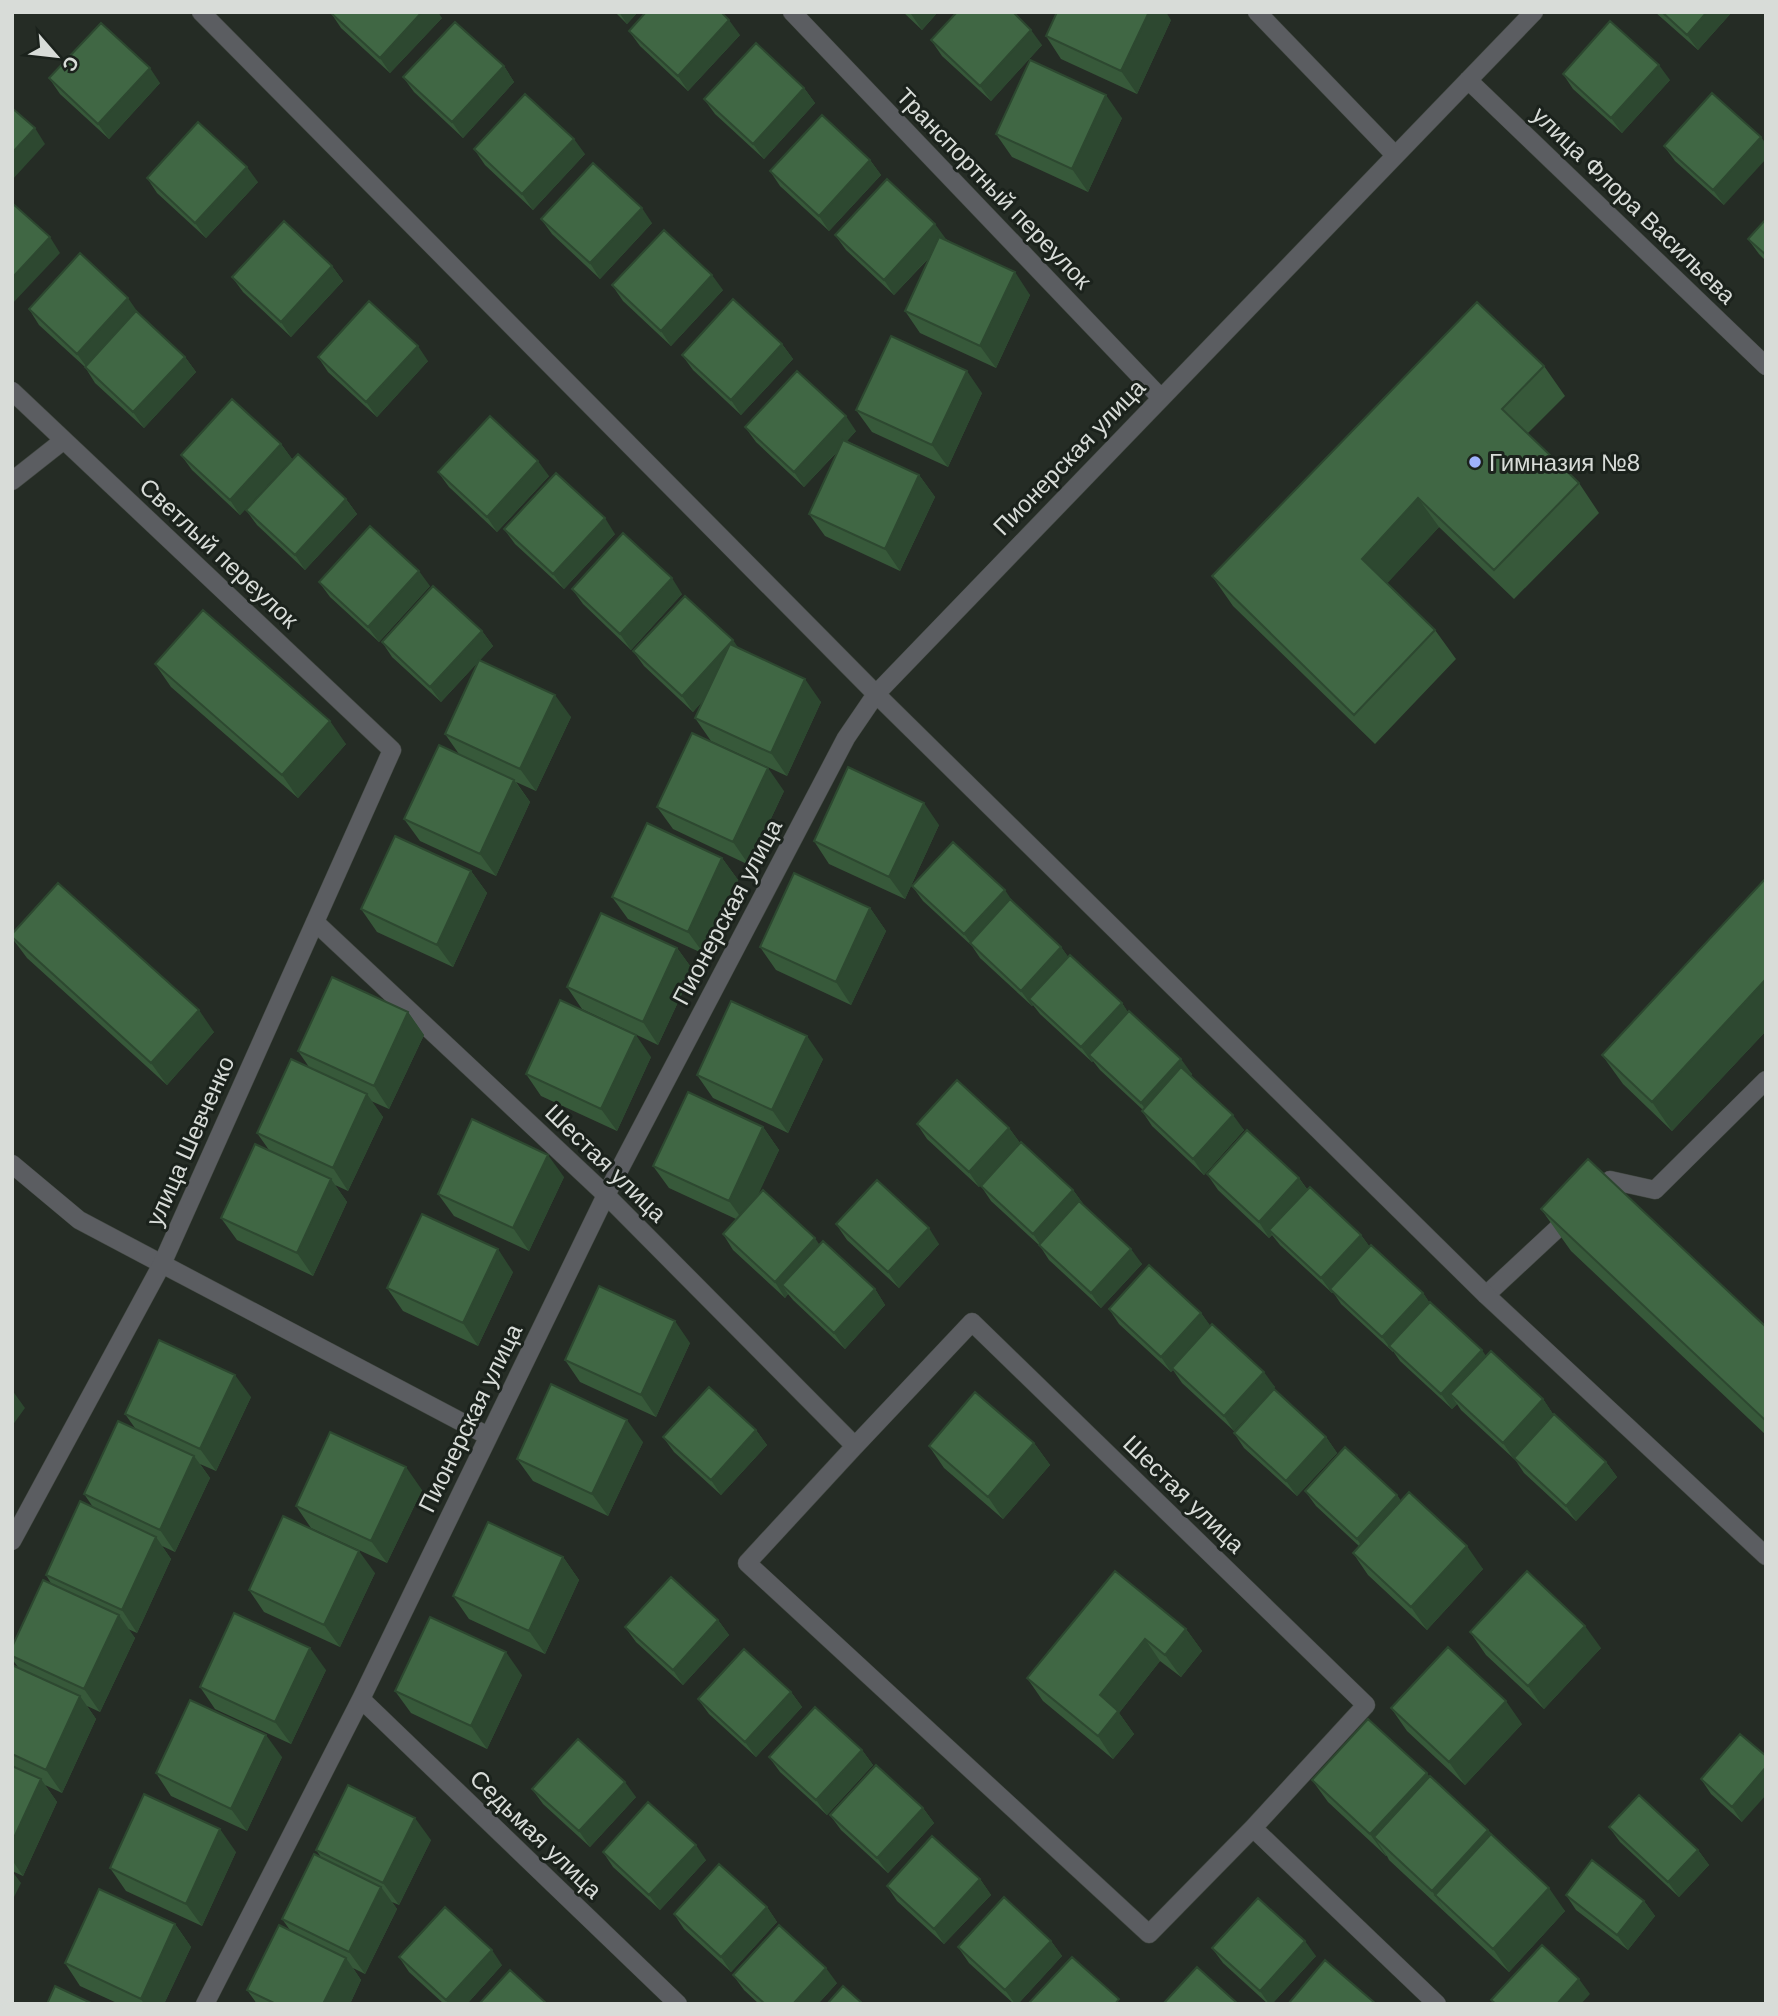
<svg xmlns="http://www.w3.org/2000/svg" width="1778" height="2016" font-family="Helvetica,sans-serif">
<rect width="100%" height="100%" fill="#252c25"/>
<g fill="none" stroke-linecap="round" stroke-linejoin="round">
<g stroke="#424842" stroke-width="19">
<path id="lane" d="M12,1164l67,56 83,44
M1594,1195l16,-15 45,10 111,-110
M1486,1295l87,-81"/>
</g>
<g stroke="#424842" stroke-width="19">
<path id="street" d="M201,12l675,682 610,601 280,261
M792,12l369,386
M1257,12l138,143
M1468,80l298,286
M12,391l380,359 -230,514 -150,277
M12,481l52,-41
M315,922l291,273 249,251 117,-124 394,383 -113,123 184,176
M162,1264l326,172
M855,1446l-108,117 402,371 104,-106
M361,1699l317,305
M205,2004l156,-305 245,-504 240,-457 30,-44 658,-682"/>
</g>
<use href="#lane" stroke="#5b5d61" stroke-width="18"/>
<use href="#street" stroke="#5b5d61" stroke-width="18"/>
</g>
<path fill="#37593a" d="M615,12h23l-11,12z
M903,12h35l-16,18z
M1655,12h77l-34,38z
M331,13l111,5 -52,55 -49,-45z
M1171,20l-34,74 -76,-35 -15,-23z
M629,31l111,4 -52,56 -48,-45z
M931,40l111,5 -51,56 -49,-45z
M504,66l10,16 -51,56 -49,-46 -11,-15z
M1563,74l107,6 -48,53 -49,-44z
M49,78l111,5 -51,56 -49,-45z
M804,88l11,15 -51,56 -49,-45 -11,-15z
M1712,93l12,112 -49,-44 -11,-15z
M1122,118l-34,74 -76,-35 -16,-23z
M474,149l111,5 -52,56 -48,-45z
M870,160l11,15 -52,56 -49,-45 -10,-15z
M147,178l111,4 -52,56 -49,-45z
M541,219l111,4 -52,56 -48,-45z
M1766,219v42l-7,-7 -11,-15z
M835,235l111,4 84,56 -34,73 -76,-35 -15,-22 24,-53 -35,37 -48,-45z
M332,266l11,15 -52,56 -48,-45 -11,-15z
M612,285l111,5 -52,56 -48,-45z
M29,309l110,5 46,43 11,15 -52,56 -49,-45 -10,-16 -46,-42z
M782,344l11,15 -52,56 -48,-45 -11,-15z
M318,357l110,4 -51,56 -49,-45z
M1544,366l21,30 -38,38 52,49 20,30 -85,86 -75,-72 -52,56 48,47 21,29 -81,85 -142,-138 -21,-30z
M982,393l-34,74 -76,-35 -16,-22z
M745,427l111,4 -9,10 72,34 16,22 -35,74 -75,-35 -16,-22 29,-63 -34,36 -48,-45z
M281,444l11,15 -52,56 -48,-45 -11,-15z
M438,472l111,4 -52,56 -48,-45z
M346,499l11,15 -52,56 -48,-45 -11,-15z
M504,529l111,5 -51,55 -49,-45z
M319,582l111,4 -51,56 -49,-45z
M572,589l110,5 -51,56 -48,-46z
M482,631l11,15 -13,14 91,57 -35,74 -20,-9 14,20 -34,74 -76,-35 -16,-22 55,-65 -14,-20 34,-73 -38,41 -49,-45 -10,-15z
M739,649l82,53 -34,74 -76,-35 -16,-23 9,-19 -11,13 -49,-46 -11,-15z
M155,664l191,80 -48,54 -127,-111z
M784,791l-35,74 -76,-36 -16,-22z
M939,825l-34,74 -76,-35 -15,-23z
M722,858l16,22 -34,74 -76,-35 -16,-22z
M471,871l16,22 -34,74 -76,-35 -16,-23z
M1766,878v153l-94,100 -49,-47 -21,-29z
M912,886l102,17 47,44 7,10 54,46 6,10 64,61 -1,2 53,54 -40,45 -52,-49 -10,-15 1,-1 -43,-40 -7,-9 -1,1 -52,-48 -7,-9 -1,1 -52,-48 -8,-12 -49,-45z
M870,908l16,23 -35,74 -75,-35 -16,-23z
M12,934l202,98 -47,53 -140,-127 -15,-20z
M677,948l16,22 -35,75 -76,-36 -15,-22z
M408,1012l16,23 -35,74 -18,-8 12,16 -35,74 -13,-6 12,17 -34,74 -76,-36 -16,-22 48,-68 -12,-17 52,-66 -11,-16z
M651,1057l-34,74 -76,-35 -15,-22z
M823,1059l-35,74 -75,-35 -16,-23z
M917,1124l92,4 11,15 -41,44 -52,-48z
M763,1127l16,23 -22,46 118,93 10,16 -40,44 -52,-49 -5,-6 -3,4 -52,-48 -10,-16 13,-15 -67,-31 -16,-22z
M1207,1174l92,4 8,11 54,46 8,11 54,47 6,9 57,54 57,43 10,15 -40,44 -52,-48 -4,-6 -5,5 -52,-48 -7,-10v1l-52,-48 -8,-12 -1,1 -52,-48 -8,-10 -3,3 -51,-48z
M564,1177l-35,74 -75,-35 -16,-22z
M981,1186l92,4 11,15 58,59 -41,44 -52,-48 -9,-14 -49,-45z
M1541,1209l225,118v108l-195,-184z
M836,1224l103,20 -40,44 -52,-48z
M513,1272l-35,74 -75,-35 -16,-23z
M1109,1309l92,4 9,13 65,61 -41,44 -52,-48 -9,-13 -2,2 -52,-48z
M690,1343l-34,74 -76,-35 -15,-22z
M251,1397l-35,74 -16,-7 10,14 -35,74 -13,-6 9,13 -34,74 -9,-4 7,9 -35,74 -13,-6 9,13 -34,74 -17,-8 12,17 -34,74 -11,-5v-206l6,2 -6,-8v-12l40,-62 -6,-10 47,-68 -9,-13 51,-66 -10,-14z
M756,1430l11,15 -46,50 -47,-43 -11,-15z
M1234,1433l92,4 11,16 -40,43 -53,-48z
M643,1442l-35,74 -75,-35 -16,-22z
M1034,1443l16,22 -47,54 -59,-51 -15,-22z
M1514,1458l92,4 11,15 -41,44 -52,-48z
M422,1490l-35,73 -76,-35 -15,-22z
M1305,1491l92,4 4,6 82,68 -56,61 -59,-55 -15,-22 6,-7 -43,-40z
M563,1557l16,23 -34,74 -76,-35 -16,-23z
M1115,1571l71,58 16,22 -21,26 -21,-16 -41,52 15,21 -21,25 -70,-58 -16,-23z
M375,1573l-35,74 -76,-35 -15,-22z
M718,1620l11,15 -46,50 -47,-43 -11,-15z
M1470,1632l131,16 -57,61 -58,-54z
M326,1670l-35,74 -76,-35 -15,-22z
M522,1675l-35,74 -76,-36 -16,-22z
M791,1692l11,15 -46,50 -47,-43 -11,-15z
M1391,1708l131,16 -57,61 -58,-54z
M1740,1734l2,88 -31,-28 -10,-15z
M862,1750l11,15 -46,50 -47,-43 -11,-15z
M282,1757l-35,74 -76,-35 -15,-23z
M1427,1773l2,4 59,53 77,81 -56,61 -120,-112 -2,-4h-1l-58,-54 -16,-22z
M532,1789l104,8 -46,50 -47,-43z
M923,1808l11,15 -46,50 -47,-43 -11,-15z
M1609,1827l89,23 11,15 -30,32 -59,-55z
M431,1840l-32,65 -7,-3 5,7 -32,65 -12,-6 8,12 -11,24h-93l-10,-14 43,-60 -8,-11 39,-62 -5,-7z
M236,1852l-34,74 -76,-35 -16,-23z
M603,1852l103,8 -46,50 -47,-43z
M980,1879l11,16 -47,49 -47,-43 -10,-15z
M1566,1895l78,6 11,15 -27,34 -52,-40z
M767,1907l10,15 -46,50 -47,-43 -10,-15z
M175,1924l16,23 -27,57h-45l-39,-18 -15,-23z
M1051,1941l11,15 -44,48h-4l-45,-41 -11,-16z
M1212,1948l104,8 -44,48h-4l-45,-41z
M399,1957l103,8 -35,39h-23l-35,-32z
M733,1975l104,8 -19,21h-59l-15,-14z"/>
<path fill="#2d4830" d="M422,12h16l4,6 -52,55 -10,-15z
M619,12h19l-11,12z
M913,12h25l-16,18 -11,-16z
M1149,12h17l5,8 -34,74 -16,-23z
M1707,12h25l-34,38 -11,-15z
M729,20l11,15 -52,56 -10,-15z
M1031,30l11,15 -51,56 -11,-15z
M1659,65l11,15 -48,53 -11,-15z
M504,66l10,16 -51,56 -11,-16z
M150,68l10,15 -51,56 -11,-15z
M804,88l11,15 -51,56 -11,-15z
M1106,95l16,23 -34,74 -16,-23z
M35,128l10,16 -33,36v-27z
M1761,137l5,7v15l-42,46 -11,-15z
M574,139l11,15 -52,56 -11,-16z
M870,160l11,15 -52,56 -10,-15z
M247,167l11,15 -52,56 -11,-15z
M642,208l10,15 -52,56 -10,-16z
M935,224l11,15 -52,56 -10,-15z
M50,237l10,16 -48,51v-26z
M332,266l11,15 -52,56 -10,-15z
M1015,272l15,23 -34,73 -16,-22z
M712,275l11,15 -52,56 -10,-15z
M128,298l11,16 -51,55 -11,-15z
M782,344l11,15 -52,56 -10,-15z
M418,346l10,15 -51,56 -11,-15z
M185,357l11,15 -52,56 -11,-16z
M967,371l15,22 -34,74 -16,-22z
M846,416l10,15 -52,56 -10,-15z
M281,444l11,15 -52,56 -10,-15z
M538,461l11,15 -52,56 -10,-15z
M919,475l16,22 -35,74 -15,-22z
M1418,498l21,29 -56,61 -21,-29z
M346,499l11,15 -52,56 -10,-15z
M605,518l10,16 -51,55 -11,-15z
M419,571l11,15 -51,56 -11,-15z
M672,578l10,16 -51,56 -11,-16z
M482,631l11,15 -52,56 -11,-15z
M733,640l11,16 -51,56 -11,-16z
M805,679l16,23 -34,74 -16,-23z
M555,695l16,22 -35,74 -16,-22z
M330,721l16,23 -48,54 -16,-23z
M768,768l16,23 -35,74 -16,-23z
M514,780l16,22 -34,74 -16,-22z
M924,803l15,22 -34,74 -16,-22z
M722,858l16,22 -34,74 -16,-22z
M471,871l16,22 -34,74 -16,-22z
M1005,890l10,15 -42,41 -9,-12z
M870,908l16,23 -35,74 -15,-23z
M1061,947l11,15 -43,37 4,6 -1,1 -11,-15z
M677,948l16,22 -35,75 -15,-23z
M1766,979v52l-94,100 -20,-29z
M1122,1003l10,15 -43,37 4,6 -1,1 -11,-15z
M199,1010l15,22 -47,53 -16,-22z
M408,1012l16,23 -35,74 -15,-23z
M636,1035l15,22 -34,74 -16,-22z
M807,1036l16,23 -35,74 -16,-23z
M1181,1059l11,15 -41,44 -10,-15z
M367,1094l16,23 -35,74 -15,-23z
M1233,1115l11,15 -40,45 -11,-16z
M763,1127l16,23 -34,73 -16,-22z
M1009,1128l11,15 -41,44 -10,-15z
M548,1155l16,22 -35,74 -16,-23z
M1299,1178l11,16 -41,36 3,5 -3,3 -10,-16z
M331,1179l16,23 -34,74 -16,-23z
M1073,1190l11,15 -41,44 -10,-15z
M929,1228l10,16 -40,44 -11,-16z
M1361,1235l11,15 -42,39 3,3 -1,1 -11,-15z
M815,1238l10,15 -43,32 6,9 -3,4 -10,-16z
M498,1249l15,23 -35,74 -15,-23z
M1131,1249l11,15 -41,44 -10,-15z
M875,1289l10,16 -40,44 -11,-16z
M1423,1293l10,15 -44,38 4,6 -11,-15z
M1201,1313l11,15 -41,44 -10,-15z
M675,1321l15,22 -34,74 -15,-22z
M1482,1350l10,15 -42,29 7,10 -5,5 -11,-15z
M1264,1372l11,15 -41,44 -10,-15z
M235,1375l16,22 -35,74 -16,-22z
M12,1390l13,18 -13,18z
M1543,1399l10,15 -40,44 -10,-15z
M627,1420l16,22 -35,74 -16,-22z
M756,1430l11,15 -46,50 -10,-15z
M1326,1437l11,16 -40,43 -11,-15z
M1034,1443l16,22 -47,54 -15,-22z
M194,1456l16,22 -35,74 -15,-22z
M1606,1462l11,15 -41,44 -10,-15z
M406,1467l16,23 -35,73 -16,-22z
M1397,1495l10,16 -40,44 -10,-16z
M156,1537l15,22 -34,74 -15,-23z
M1467,1546l16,23 -56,61 -16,-23z
M359,1551l16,22 -35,74 -16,-22z
M563,1557l16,23 -34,74 -16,-23z
M119,1615l16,23 -35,74 -16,-23z
M718,1620l11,15 -46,50 -10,-15z
M1585,1626l16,22 -57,61 -16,-23z
M1186,1629l16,22 -21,26 -16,-22z
M1145,1639l15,22 -41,52 15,21 -21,25 -15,-23 2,-41z
M310,1648l16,22 -35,74 -16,-22z
M506,1652l16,23 -35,74 -16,-23z
M791,1692l11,15 -46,50 -11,-15z
M80,1696l16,23 -34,74 -16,-23z
M1506,1701l16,23 -57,61 -16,-23z
M266,1735l16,22 -35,74 -16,-22z
M862,1750l11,15 -46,50 -11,-15z
M1766,1767v28l-24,27 -10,-15z
M1427,1773l15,22 -68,42 13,19h-1l-16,-22z
M41,1779l16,23 -34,74 -11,-16v-18z
M625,1782l11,15 -46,50 -11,-16z
M923,1808l11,15 -46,50 -11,-15z
M415,1818l16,22 -32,65 -16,-22z
M220,1829l16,23 -34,74 -16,-22z
M1488,1830l16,23 -69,42 12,19 -15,-23z
M696,1845l10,15 -46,50 -11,-15z
M1698,1850l11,15 -30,32 -11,-15z
M12,1871l9,12 -9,18z
M980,1879l11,16 -47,49 -10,-15z
M381,1887l16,22 -32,65 -16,-22z
M1549,1888l16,23 -56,61 -16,-23z
M1644,1901l11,15 -27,34 -11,-15z
M767,1907l10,15 -46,50 -10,-15z
M175,1924l16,23 -27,57h-20l-3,-5z
M1051,1941l11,15 -44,48h-3l-10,-14z
M1305,1941l11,15 -44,48h-3l-9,-13z
M492,1950l10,15 -35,39h-19l-2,-4z
M346,1958l15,22 -11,24h-27z
M826,1968l11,15 -19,21h-25z
M1579,1979l11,15 -9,10h-24z"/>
<path fill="#406744" stroke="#2d4830" stroke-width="2" d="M332,12h90l-42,46 -49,-45z
M646,12h75l8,8 -51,56 -49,-45z
M957,12h56l18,18 -51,56 -49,-46z
M1057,12h92l-28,59 -75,-35z
M1662,12h45l-20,23z
M1610,21l49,44 -48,53 -48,-44z
M455,22l49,44 -52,56 -49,-45z
M101,23l49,45 -52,56 -49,-46z
M756,43l48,45 -51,56 -49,-45z
M1030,60l76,35 -34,74 -76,-35z
M1712,93l49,44 -48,53 -49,-44z
M525,94l49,45 -52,55 -48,-45z
M12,108l23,20 -23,25z
M822,115l48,45 -51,56 -49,-45z
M198,122l49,45 -52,56 -48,-45z
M593,163l49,45 -52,55 -49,-44z
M887,179l48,45 -51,56 -49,-45z
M12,203l38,34 -38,41z
M1766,219v36l-18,-16z
M284,221l48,45 -51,56 -49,-45z
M664,230l48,45 -51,56 -49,-46z
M939,237l76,35 -35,74 -75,-35z
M80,253l48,45 -51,56 -48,-45z
M733,299l49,45 -51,56 -49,-45z
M369,301l49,45 -52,56 -48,-45z
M1477,302l67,64 -42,43 77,74 -85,87 -76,-72 -56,61 73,71 -81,85 -142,-139z
M136,311l49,46 -52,55 -48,-45z
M891,336l76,35 -35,74 -76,-35z
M797,371l49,45 -52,56 -49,-45z
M232,399l49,45 -51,56 -49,-45z
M490,416l48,45 -51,56 -49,-45z
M843,440l76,35 -34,74 -76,-35z
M298,454l48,45 -51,56 -49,-45z
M556,473l49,45 -52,56 -49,-45z
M370,526l49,45 -51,56 -49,-45z
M623,533l49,45 -52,56 -48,-45z
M433,586l49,45 -52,56 -48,-45z
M685,596l48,44 -51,56 -49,-45z
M203,610l127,111 -48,54 -127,-111z
M730,644l75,35 -34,74 -76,-35z
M479,660l76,35 -35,74 -75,-35z
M692,733l76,35 -35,74 -76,-35z
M439,745l75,35 -34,74 -76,-35z
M848,767l76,36 -35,74 -75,-36z
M647,823l75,35 -34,74 -76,-35z
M395,836l76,35 -34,74 -76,-36z
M953,842l52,48 -41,44 -52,-48z
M794,873l76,35 -34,74 -76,-35z
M1766,878v101l-114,123 -50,-47z
M58,883l141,127 -48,53 -139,-126v-3z
M1010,899l51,48 -40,44 -51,-48z
M601,913l76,35 -34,74 -76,-35z
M1070,955l52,48 -41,44 -52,-48z
M332,977l76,35 -34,74 -76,-35z
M560,1000l76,35 -35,74 -75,-35z
M731,1001l76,35 -35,74 -75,-35z
M1129,1011l52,48 -40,44 -52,-48z
M291,1059l76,35 -34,74 -76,-35z
M1181,1067l52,48 -40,44 -51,-48z
M957,1080l52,48 -40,44 -52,-48z
M688,1092l75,35 -34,74 -76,-35z
M472,1119l76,36 -35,73 -75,-34z
M1247,1130l52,48 -40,44 -52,-48z
M1021,1142l52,48 -40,44 -52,-48z
M255,1144l76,35 -34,74 -76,-35z
M1588,1159l178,168v94l-225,-212z
M877,1180l52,48 -41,44 -52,-48z
M1310,1187l51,48 -40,43 -52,-48z
M763,1190l52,48 -40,44 -52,-48z
M1079,1201l52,48 -40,44 -52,-48z
M422,1214l76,35 -35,74 -76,-35z
M823,1241l52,48 -41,44 -52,-48z
M1371,1245l52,48 -41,44 -52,-48z
M1149,1265l52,48 -40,44 -52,-48z
M599,1286l76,35 -34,74 -76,-35z
M1430,1302l52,48 -41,44 -52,-48z
M1212,1324l52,48 -40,44 -52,-48z
M159,1340l76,35 -35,74 -75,-35z
M1491,1351l52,48 -40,44 -53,-49z
M551,1384l76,36 -35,74 -75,-35z
M709,1387l47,43 -45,50 -48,-43z
M1274,1389l52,48 -40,44 -52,-48z
M975,1392l59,51 -46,54 -59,-51z
M1554,1414l52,48 -40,44 -52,-48z
M118,1421l76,35 -34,74 -76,-36z
M330,1432l76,35 -35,74 -75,-35z
M1345,1447l52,48 -40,44 -52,-48z
M1409,1492l58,54 -56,61 -58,-54z
M80,1501l76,36 -34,73 -76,-35z
M283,1516l76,35 -35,74 -75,-35z
M488,1522l75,35 -34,74 -76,-35z
M1115,1571l71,58 -21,26 -20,-16 -45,56 18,16 -20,25 -71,-58z
M1527,1571l58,55 -57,60 -58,-54z
M671,1577l47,43 -45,50 -48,-43z
M43,1580l76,35 -35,74 -72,-33v-9z
M234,1613l76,35 -35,74 -75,-35z
M430,1617l76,35 -35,74 -76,-35z
M1448,1647l58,54 -57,61 -58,-54z
M744,1649l47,43 -46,50 -47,-43z
M12,1665l68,31 -34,74 -34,-16z
M190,1700l76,35 -35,74 -75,-36z
M815,1707l47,43 -46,50 -47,-43z
M1368,1719l59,54 -57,61 -58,-54z
M1740,1734l26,22v11l-34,40 -31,-28z
M578,1739l47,43 -46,49 -47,-42z
M876,1765l47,43 -46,50 -47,-43z
M12,1766l29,13 -29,63z
M1430,1776l58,54 -56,61 -58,-54z
M348,1785l67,33 -32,65 -67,-33z
M144,1794l76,35 -34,75 -76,-36z
M1639,1795l59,55 -30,32 -59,-55z
M648,1802l48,43 -47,50 -46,-43z
M1491,1834l58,54 -56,61 -58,-54z
M932,1836l48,43 -46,50 -47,-43z
M314,1854l67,33 -32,65 -67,-33z
M1592,1860l52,41 -27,34 -51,-40z
M719,1864l48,43 -46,50 -47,-43z
M99,1889l76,35 -34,75 -76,-36z
M1004,1897l47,44 -46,49 -47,-43z
M1258,1898l47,43 -45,50 -48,-43z
M445,1907l47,43 -46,50 -47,-43z
M279,1925l67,33 -23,46h-47l-29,-14z
M779,1925l47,43 -33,36h-28l-32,-29z
M1542,1945l37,34 -22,25h-61l-5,-4z
M1072,1957l47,42 -4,5h-87z
M1325,1960l51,44h-88z
M1197,1967l41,37h-75z
M510,1970l37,34h-68z
M55,1986l38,18h-46z
M843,1986l20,18h-36z"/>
<circle fill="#9fb3fd" stroke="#1b221c" stroke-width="2.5" cx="1475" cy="462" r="7"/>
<g text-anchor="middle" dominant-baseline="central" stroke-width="6" stroke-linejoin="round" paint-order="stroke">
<g font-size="24" fill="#d8dcd8" stroke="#1b221c">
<text transform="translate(994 188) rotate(46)">Транспортный переулок</text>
<text transform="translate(1634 205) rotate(44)">улица Флора Васильева</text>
<text transform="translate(1069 457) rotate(-46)">Пионерская улица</text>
<text transform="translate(219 553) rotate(43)">Светлый переулок</text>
<text transform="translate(727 912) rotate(-62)">Пионерская улица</text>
<text transform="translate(190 1141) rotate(-66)">улица Шевченко</text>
<text transform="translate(606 1163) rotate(44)">Шестая улица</text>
<text transform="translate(470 1418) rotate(-64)">Пионерская улица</text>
<text transform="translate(1184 1494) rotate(44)">Шестая улица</text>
<text transform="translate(536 1834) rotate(44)">Седьмая улица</text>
</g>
<g font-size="24" fill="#d8dcd8" stroke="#1b221c" text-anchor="start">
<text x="1489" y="462">Гимназия №8</text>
</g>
</g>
<rect width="1778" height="2016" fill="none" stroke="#d8dcd8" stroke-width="28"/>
<g transform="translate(56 56) rotate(118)" stroke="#1b221c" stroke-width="5" paint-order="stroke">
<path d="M0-5L12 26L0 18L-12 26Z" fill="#d8dcd8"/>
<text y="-10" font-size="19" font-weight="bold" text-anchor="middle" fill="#d8dcd8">С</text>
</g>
</svg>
